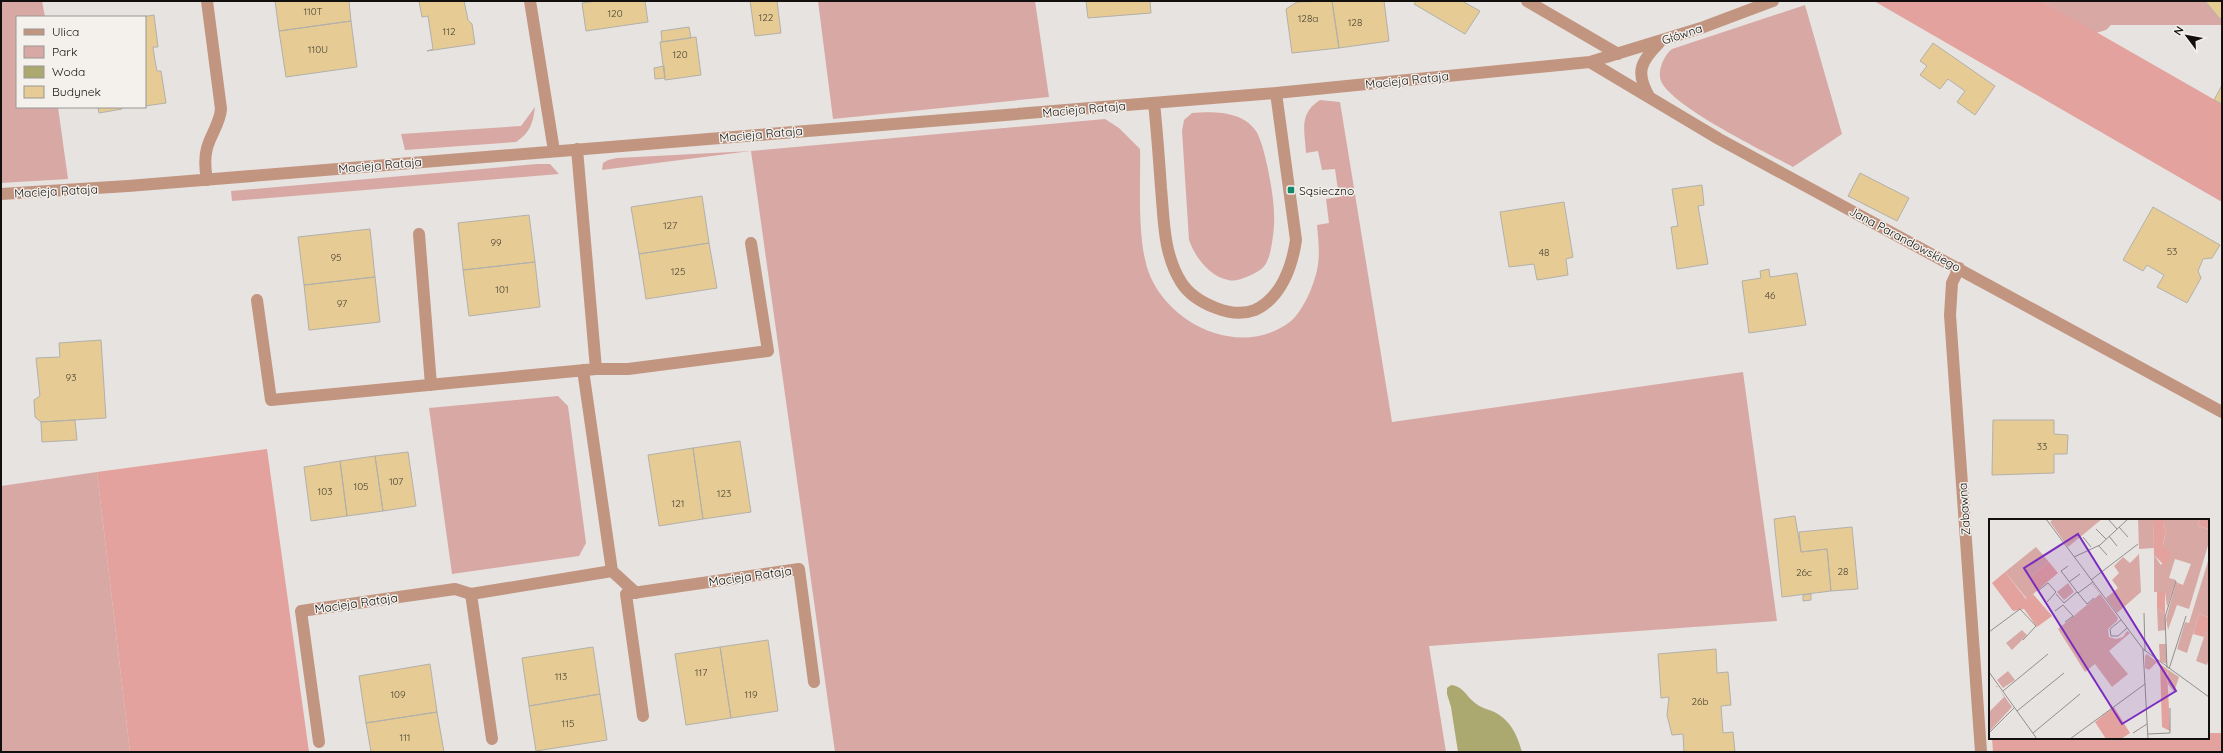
<svg xmlns="http://www.w3.org/2000/svg" width="2223" height="753" font-family="Quicksand,sans-serif">
<rect width="100%" height="100%" fill="#e7e3e0"/>
<path fill="#d8a9a4" d="M1,1h41l3,16h-28v90h41l10,72 -67,4z
M818,1h217l14,96 -216,22z
M2042,1h163l17,20v4h-111l-5,5 -10,3z
M1805,5l37,129 -49,33c-27,-15 -121,-60 -132,-86 -4,-10 3,-26 11,-32z
M1320,100l20,2 52,320 351,-50 34,249 -348,25 17,106h-611l-84,-601 -149,19 1,-7 5,-3 9,-2 134,-7 354,-32 14,9 21,21c1,37 -4,96 11,129 23,50 93,80 140,43 13,-11 25,-40 27,-57 2,-12 0,-27 -1,-39l12,-2 -3,-24 13,-2 -4,-28 -13,1 -4,-19 -12,2c-1,-22 -8,-39 14,-53z
M535,107c-2,16 -5,26 -19,35l-111,8 -4,-16 120,-8z
M1192,113c21,-2 51,-2 64,18 9,14 18,65 18,83 1,10 -2,36 -6,45 -2,8 -10,13 -17,16 -7,3 -16,7 -23,5 -19,-4 -33,-23 -39,-40l-7,-109 2,-11z
M537,164h13l9,10 -327,27 -1,-10z
M558,396l10,10 18,137 -7,13 -127,18 -23,-166z
M97,472l33,280h-129v-266z"/>
<path fill="#e3a29d" d="M1874,1h168l180,103v98z
M267,449l42,303h-179l-33,-280z
M2208,733h14v19h-229l-1,-14h216z"/>
<path fill="#aba96f" d="M1451,685c12,1 15,11 24,18 5,4 11,6 17,8 18,8 25,23 30,41h-64l-7,-45 -4,-13v-6z"/>
<path fill="#e6cc94" stroke="#b2b0ab" d="M275,1h74l2,20 -72,10z
M419,1h45l4,19 4,4 3,20 -48,7 6,-2 -5,-33 -6,1z
M645,1l3,21 -62,9 -4,-28 15,-2z
M750,1h27l4,32 -26,3z
M1086,1h64l1,12 -63,5z
M1332,1l7,47 -47,5 -6,-44 11,-7z
M1332,1h52l5,40 -50,7z
M1416,1h46l18,10 -15,23 -51,-30z
M2205,1h17v16l-2,2z
M154,15l4,32h-5l2,14 2,10h4l5,32 -21,3v-89h-4z
M351,21l6,46 -71,10 -7,-46z
M689,27l2,11 -29,4 -1,-11z
M696,37l5,38 -36,5 -5,-38z
M1933,43l62,43 -20,29 -18,-13 8,-11 -17,-12 -8,10 -20,-14 7,-9 -7,-5z
M664,66l1,12 -10,1 -1,-11z
M2222,85v19l-8,-4z
M98,107h23l1,2 -23,4z
M1860,173l49,25 -12,23 -49,-25z
M1702,185l2,20 -6,1 10,58 -31,5 -6,-42 7,-1 -6,-37z
M702,196l7,47 -70,11 -8,-47z
M1564,202l9,55 -7,2 2,16 -31,5 -3,-16 -25,3 -9,-55z
M2153,207l67,38 -8,13 -9,1 -5,12 3,7 -14,25 -30,-16 7,-12 -17,-10 -4,6 -20,-11z
M529,215l6,47 -72,8 -5,-47z
M370,229l5,48 -71,8 -6,-48z
M709,243l8,45 -71,11 -7,-45z
M535,262l5,45 -71,9 -6,-46z
M1769,269l1,8 27,-4 9,52 -57,8 -7,-52 19,-3 -1,-7z
M375,277l5,45 -71,8 -5,-45z
M101,340l5,78 -65,4 -6,-5 -1,-17 6,-4 -4,-38 24,-1 -1,-14z
M75,420l2,20 -35,2 -1,-20z
M1993,420h61v14l14,1 -1,19h-13v19l-62,2z
M740,441l11,71 -48,7 -10,-71z
M693,448l10,71 -44,7 -11,-71z
M408,452l8,54 -33,5 -8,-55z
M375,456l8,55 -36,5 -7,-55z
M340,461l7,55 -36,5 -7,-54z
M1795,516l6,36 26,-3 4,42 -49,6 -8,-78z
M1852,527l6,62 -27,2 -4,-42 -26,3 -2,-20z
M1811,594v6l-8,1v-6z
M768,640l10,71 -47,7 -11,-71z
M593,647l7,47 -71,12 -7,-48z
M720,647l11,71 -45,7 -11,-71z
M1716,649l1,24 11,-1 3,33 -10,1 2,27 10,-1 2,20h-51l-1,-18 -11,1 -5,-20 2,-18 -8,1 -3,-44z
M430,664l7,48 -71,11 -7,-47z
M600,694l7,46 -71,11 -7,-45z
M437,712l7,40h-73l-5,-29z"/>
<g fill="none" stroke-linecap="round" stroke-linejoin="round">
<path stroke="#c29580" stroke-width="12" d="M530,1l24,150
M1527,1l91,53
M1590,62l129,77 503,273
M1650,98c-15,-25 -10,-36 9,-55
M1154,103c3,28 5,56 7,85 3,31 2,65 20,94 8,13 22,21 35,26 13,5 26,7 39,2 26,-12 37,-43 41,-70l-20,-147
M207,180c-2,-11 -3,-21 0,-32 4,-14 13,-25 14,-39l-14,-108
M1,194l127,-8 1148,-93 314,-31 111,-34 72,-27
M419,234l12,151
M1959,268l-7,15 -2,32 31,437
M257,300l14,100 325,-31 -19,-220
M596,369h32l140,-18 -17,-108
M612,571l24,22
M471,594l141,-23 -29,-201
M643,716l-17,-122 173,-25 15,113
M319,742l-18,-131 154,-22 16,5 21,145"/>
</g>
<rect fill="#11896b" stroke="#f4f1ed" stroke-width="1.5" x="1287" y="186" width="8" height="8" rx="2"/>
<g text-anchor="middle" dominant-baseline="central" stroke-width="3" stroke-linejoin="round" paint-order="stroke">
<g font-size="10" fill="#463f30">
<text x="313" y="11">110T</text>
<text x="615" y="13">120</text>
<text x="766" y="17">122</text>
<text x="1308" y="18">128a</text>
<text x="1355" y="22">128</text>
<text x="449" y="31">112</text>
<text x="318" y="49">110U</text>
<text x="680" y="54">120</text>
<text x="670" y="225">127</text>
<text x="496" y="242">99</text>
<text x="2172" y="251">53</text>
<text x="1544" y="252">48</text>
<text x="336" y="257">95</text>
<text x="678" y="271">125</text>
<text x="502" y="289">101</text>
<text x="1770" y="295">46</text>
<text x="342" y="303">97</text>
<text x="71" y="377">93</text>
<text x="2042" y="446">33</text>
<text x="396" y="481">107</text>
<text x="361" y="486">105</text>
<text x="325" y="491">103</text>
<text x="724" y="493">123</text>
<text x="678" y="503">121</text>
<text x="1843" y="571">28</text>
<text x="1804" y="572">26c</text>
<text x="701" y="672">117</text>
<text x="561" y="676">113</text>
<text x="398" y="694">109</text>
<text x="751" y="694">119</text>
<text x="1700" y="701">26b</text>
<text x="568" y="723">115</text>
<text x="405" y="737">111</text>
</g>
<g font-size="12" fill="#11100e" stroke="#f4f1ed">
<text transform="translate(1682 34) rotate(-18)">Główna</text>
<text transform="translate(1407 80) rotate(-6)">Macieja Rataja</text>
<text transform="translate(1084 109) rotate(-5)">Macieja Rataja</text>
<text transform="translate(761 134) rotate(-5)">Macieja Rataja</text>
<text transform="translate(380 165) rotate(-5)">Macieja Rataja</text>
<text transform="translate(56 191) rotate(-3)">Macieja Rataja</text>
<text transform="translate(1905 239) rotate(28)">Jana Parandowskiego</text>
<text transform="translate(1964 509) rotate(-94)">Zabawna</text>
<text transform="translate(750 576) rotate(-8)">Macieja Rataja</text>
<text transform="translate(356 603) rotate(-8)">Macieja Rataja</text>
</g>
<g font-size="12" fill="#11100e" stroke="#f4f1ed" text-anchor="start">
<text x="1299" y="190">Sąsieczno</text>
</g>
</g>
<g transform="translate(1989 519)">
<rect width="220" height="220" fill="#e7e3e0"/>
<path d="M64,0h49l-34,28 -18,-25zM149,0h15l1,29 -15,1zM177,0h34l-2,7 11,3v13l-20,67 -12,-4 -9,25 -2,-11 10,-37 7,3 8,-21 -16,-5 -6,19 7,2 -9,27 -2,-15h-11v-37l7,10 9,-12 -7,-7 3,-17 -3,-4zM47,28l13,15 -20,16 9,12 -11,9 -22,-27zM150,35l2,38 -24,21 -11,-15 12,-10 -6,-8 7,-7 -5,-7 9,-9 7,6zM220,39v59l-10,-3 -12,39 -10,-4 8,-27 4,1zM79,64l6,9 -10,8 -7,-8zM103,65h1l25,34 -1,3 -9,8 1,8 7,2 7,-2 4,-6 3,2 -21,18 19,23 -16,13 -17,-23 -10,8 -27,-43 42,-35zM168,89l8,6 1,16 -8,1zM219,106l1,34 -2,6 -11,-4zM33,111l5,5 -15,15 -6,-7zM170,125h7l1,20 -7,-3zM158,135l10,8 -8,8 -4,-2v-12zM0,150l8,11 11,-9 7,9 -12,8zM178,150l12,8 -5,15 -6,-8zM8,167l15,21 -23,25v-20l15,-15 -6,-10h-3z" fill="#d8a9a4"/>
<path d="M164,0l13,1 -3,5 3,4 -3,16 8,8 -5,14 -12,-12zM211,0h9v10l-11,-3zM60,43l9,11 -20,17 -9,-12zM16,53l21,27 7,-5 19,22 -15,11 -13,-18 -11,2 -21,-28zM168,73h8v22l-8,-6zM210,95l10,3v9l-5,11 -11,-3zM171,145l7,5 3,62 -8,-4zM125,188l16,26 -9,6h-15l-11,-17z" fill="#e3a29d"/>
<path fill="none" stroke="#918f8c" stroke-width="1" d="M57,0l97,130 66,48M119,0l9,10M130,8l9,10M107,10l10,10M120,17l8,10M94,18l8,10M109,26l9,10M85,38l26,-12 28,-26M79,47l-7,5 17,22 15,-11M102,61l47,-36M80,63l11,-8M50,71l9,-7 8,9 -9,10M89,74l9,11 7,-6M67,75l8,9 13,-11M66,92l8,-6 10,11 -8,6M155,94l1,38M132,101l-11,9 1,7h7l9,-8M0,113l31,-23 16,17 -13,14M154,130l5,90M178,149l-2,-51 11,-36M180,150l17,-53M0,153l48,67M14,172l45,-37M28,192l47,-38M0,214l26,-26M44,214l47,-39M144,214l14,-9M159,215l22,-1v-25M81,220l75,-55"/>
<path fill="#7b2cbf" fill-opacity="0.15" stroke="#7b2cbf" stroke-width="2" d="M89,15l98,157 -54,33 -98,-156z"/>
<rect width="220" height="220" fill="none" stroke="#11100e" stroke-width="2"/>
</g>
<rect width="2223" height="753" fill="none" stroke="#11100e" stroke-width="4"/>
<rect x="16" y="16" width="130" height="92" fill="#f4f1ed" stroke="#999794"/>
<rect x="24" y="29" width="20" height="6" fill="#c29580" stroke="#999794"/>
<text x="52" y="36" font-size="12" fill="#11100e">Ulica</text>
<rect x="24" y="46" width="20" height="12" fill="#d8a9a4" stroke="#999794"/>
<text x="52" y="56" font-size="12" fill="#11100e">Park</text>
<rect x="24" y="66" width="20" height="12" fill="#aba96f" stroke="#999794"/>
<text x="52" y="76" font-size="12" fill="#11100e">Woda</text>
<rect x="24" y="86" width="20" height="12" fill="#e6cc94" stroke="#999794"/>
<text x="52" y="96" font-size="12" fill="#11100e">Budynek</text>
<g transform="translate(2187 36) rotate(302)" stroke="#f4f1ed" stroke-width="3" paint-order="stroke">
<path d="M0-3L7 15L0 10L-7 15Z" fill="#11100e"/>
<text y="-6" font-size="11" font-weight="bold" text-anchor="middle" fill="#11100e">N</text>
</g>
</svg>
